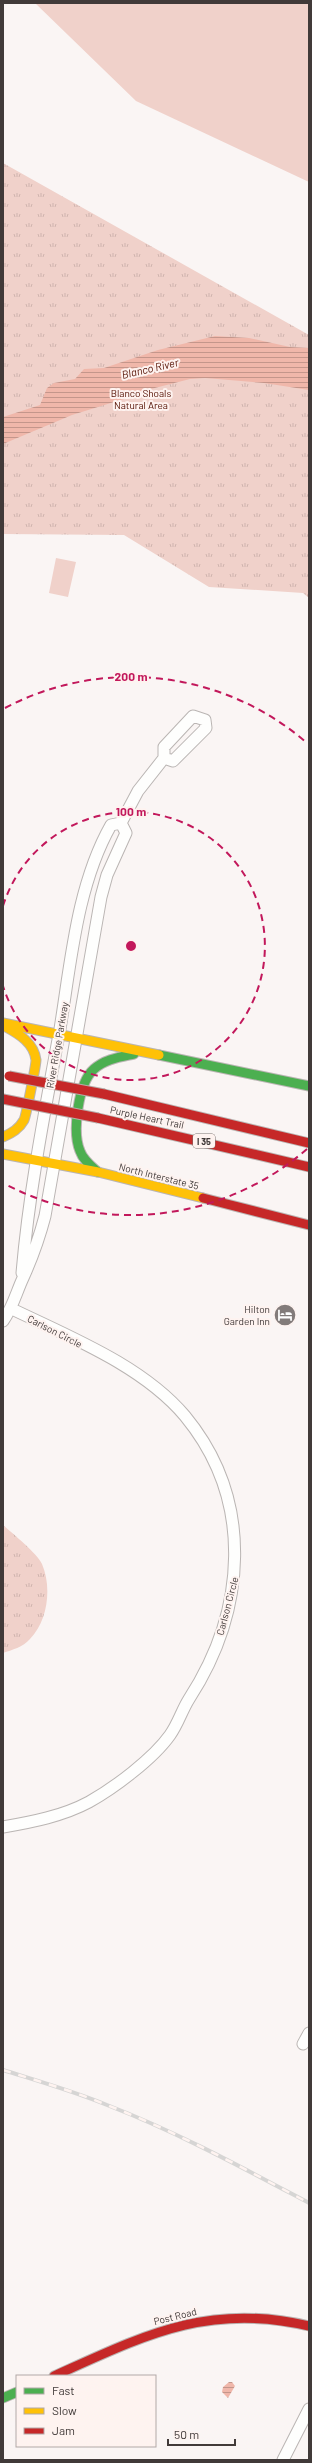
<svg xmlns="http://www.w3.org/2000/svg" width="312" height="2463" font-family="Barlow,sans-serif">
<defs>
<pattern id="park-tufts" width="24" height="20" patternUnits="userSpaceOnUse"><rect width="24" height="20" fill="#f0d1ca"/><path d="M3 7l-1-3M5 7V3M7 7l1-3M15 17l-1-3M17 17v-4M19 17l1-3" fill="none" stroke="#cfb4ae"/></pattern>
<pattern id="water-rules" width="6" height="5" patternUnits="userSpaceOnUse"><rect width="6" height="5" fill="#f0b7aa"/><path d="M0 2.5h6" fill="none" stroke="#c4968b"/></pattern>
</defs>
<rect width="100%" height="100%" fill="#faf5f4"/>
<path fill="#f0d1ca" d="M35,3h274v179l-173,-81z
M56,558l20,4 -8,35 -19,-4z"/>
<path fill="url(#park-tufts)" d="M3,163l306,172v263l-6,-5 -94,-6 -85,-52 -121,-1z
M3,1525c10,9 34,28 39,39 10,23 6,57 -12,75 -7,8 -18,11 -27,14z"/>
<path fill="url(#water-rules)" d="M215,336l34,2 41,9 19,1v42l-45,-7 -59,-5 -15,1 -47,12 -16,7 -55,17 -69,29v-27l37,-12 7,-17 7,-5 21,-4 9,-10 20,-1 54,-18z
M229,2382h3l3,4 -7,12 -6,-6 1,-5z"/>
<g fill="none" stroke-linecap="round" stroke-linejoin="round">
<g stroke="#bab5b3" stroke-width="13">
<path id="street" d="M121,823l17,-32 26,-33v-11l29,-31 12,4 1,8 -33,33 -9,-3
M22,1273c7,-82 23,-163 38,-244 11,-68 17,-144 51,-204l10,-2
M3,1321c10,-14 13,-28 20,-43 9,-20 16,-39 22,-62l56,-319 6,-22 19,-42 -5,-10
M3,1827c29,-5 60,-11 86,-25 25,-14 64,-43 81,-67 8,-11 12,-25 19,-36 57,-88 66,-198 -4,-283 -42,-50 -115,-79 -173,-107
M303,2044l6,-11
M283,2460l26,-51"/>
</g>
<g stroke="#bab5b3" stroke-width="11">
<path id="fast" d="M159,1055l150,31
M98,1172c-7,-6 -15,-12 -18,-21 -8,-19 -2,-68 14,-82 11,-10 26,-12 40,-15
M3,2398l14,-6"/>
</g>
<g stroke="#bab5b3" stroke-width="11">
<path id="slow" d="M3,1023l156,32
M3,1137c9,-4 16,-8 21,-17 2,-4 12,-55 12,-60 -2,-17 -17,-26 -30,-33
M3,1154l95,18 105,26"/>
</g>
<g stroke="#bab5b3" stroke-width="11">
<path id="jam" d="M104,1094l205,49
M98,1118l211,49
M203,1198l106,27
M54,2376c89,-40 154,-74 255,-50"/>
</g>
<use href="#street" stroke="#fefefd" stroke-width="11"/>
<use href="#fast" stroke="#4caf50" stroke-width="9"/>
<use href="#slow" stroke="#ffc107" stroke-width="9"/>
<use href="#jam" stroke="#c62828" stroke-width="9"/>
<g stroke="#d6d5d4" stroke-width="4">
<path id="rail" d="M3,2070c35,11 70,21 104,35 70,27 136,63 202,98"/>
</g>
<use href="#rail" stroke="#fef3f0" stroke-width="2.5" stroke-dasharray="8" stroke-linecap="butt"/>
<g stroke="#b7aba8" stroke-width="11" stroke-linecap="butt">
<path id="jam-bridge" d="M9,1076l95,18
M3,1099l95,19"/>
</g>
<use href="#jam-bridge" stroke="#c62828" stroke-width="9"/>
</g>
<g fill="none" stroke="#c2185b" stroke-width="2" stroke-dasharray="7 5">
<path d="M3 906A134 134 0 1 1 3 986"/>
<path d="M307 1149A269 269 0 0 1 5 1184M5 708A269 269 0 0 1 307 743"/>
</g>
<defs>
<g id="hotel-disc" transform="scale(1.15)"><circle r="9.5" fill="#827b7a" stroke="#fef3f0"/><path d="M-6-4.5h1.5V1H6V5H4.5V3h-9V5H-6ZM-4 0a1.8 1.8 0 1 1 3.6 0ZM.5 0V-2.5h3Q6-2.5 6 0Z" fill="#fff"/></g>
</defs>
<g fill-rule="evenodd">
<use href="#hotel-disc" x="285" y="1315"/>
</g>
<g text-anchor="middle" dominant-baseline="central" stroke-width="4" stroke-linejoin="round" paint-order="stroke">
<rect fill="#fef3f0" stroke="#7a7270" stroke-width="1" x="193" y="1134" width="22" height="14" rx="3"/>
<g font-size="9" font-weight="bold" fill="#413a39">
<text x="204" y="1141">I 35</text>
</g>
<g font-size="10" fill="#530f00" stroke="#fef3f0">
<text x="141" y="393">Blanco Shoals<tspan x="141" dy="12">Natural Area</tspan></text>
</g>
<g font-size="10" fill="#413a39" stroke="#fef3f0">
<text transform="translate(57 1045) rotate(-80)">River Ridge Parkway</text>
<text transform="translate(147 1117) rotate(12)">Purple Heart Trail</text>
<text transform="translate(159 1176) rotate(14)">North Interstate 35</text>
<text transform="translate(55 1331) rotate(27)">Carlson Circle</text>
<text transform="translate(227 1606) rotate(-75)">Carlson Circle</text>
<text transform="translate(175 2316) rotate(-14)">Post Road</text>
</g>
<g font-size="10" fill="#413a39" stroke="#fef3f0" text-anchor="end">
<text x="270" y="1309">Hilton<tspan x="270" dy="12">Garden Inn</tspan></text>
</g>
<g font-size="11" font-style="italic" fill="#540f01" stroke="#fef3f0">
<text transform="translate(150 368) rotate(-13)">Blanco River</text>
</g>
</g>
<circle cx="131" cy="946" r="6" fill="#c2185b" stroke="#fef3f0" stroke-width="2"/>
<g font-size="12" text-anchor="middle" font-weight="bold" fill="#c2185b" stroke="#fef3f0" stroke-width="4" stroke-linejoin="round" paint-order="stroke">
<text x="131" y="681">200 m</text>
<text x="131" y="816">100 m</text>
</g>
<rect width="312" height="2463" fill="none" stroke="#413a39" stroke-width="8"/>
<rect x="16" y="2375" width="140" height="72" fill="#fef3f0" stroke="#b2a9a7"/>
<rect x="24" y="2388" width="20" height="6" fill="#4caf50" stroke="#b2a9a7"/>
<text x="52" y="2395" font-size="12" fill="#413a39">Fast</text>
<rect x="24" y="2408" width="20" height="6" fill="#ffc107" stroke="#b2a9a7"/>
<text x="52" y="2415" font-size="12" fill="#413a39">Slow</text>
<rect x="24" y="2428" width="20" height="6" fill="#c62828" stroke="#b2a9a7"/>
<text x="52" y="2435" font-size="12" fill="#413a39">Jam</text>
<path d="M168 2439v6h67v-6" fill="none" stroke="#413a39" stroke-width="2"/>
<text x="174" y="2439" font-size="12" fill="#413a39" stroke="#fef3f0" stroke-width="3" paint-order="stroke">50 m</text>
</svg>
